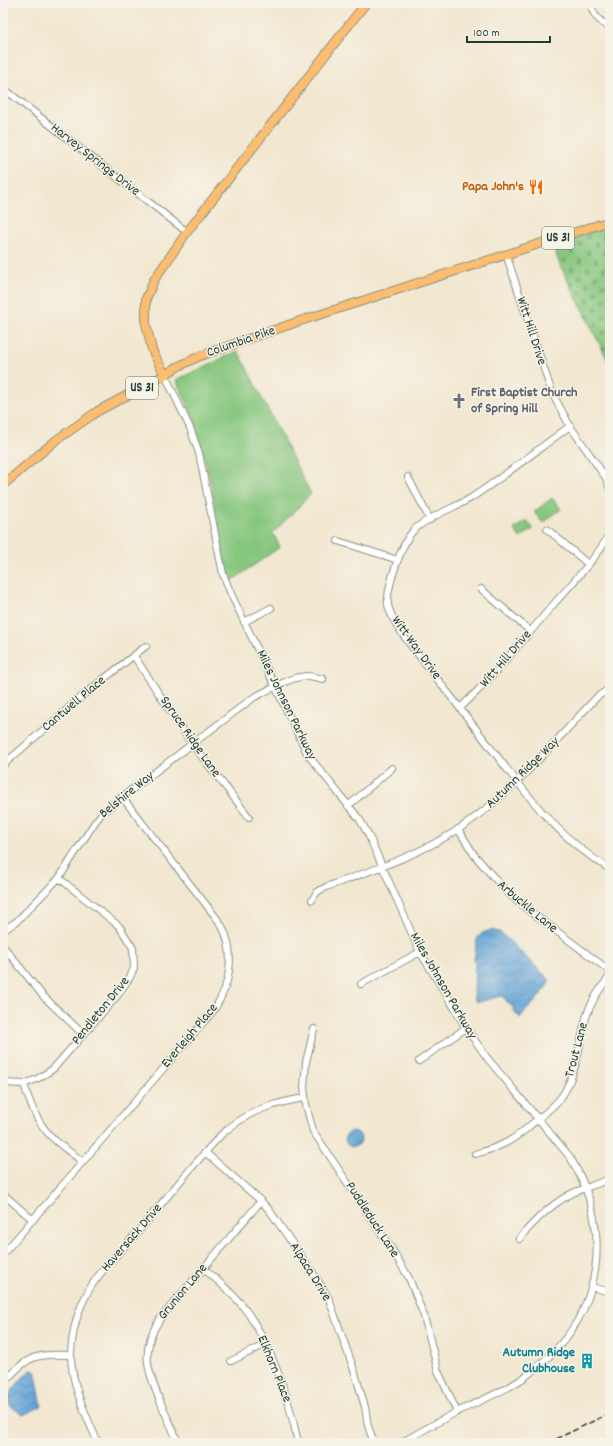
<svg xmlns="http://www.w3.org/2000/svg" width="613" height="1446" font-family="Dekko,sans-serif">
<defs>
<pattern id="cemetery-stones" width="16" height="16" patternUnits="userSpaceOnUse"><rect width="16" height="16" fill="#85c67d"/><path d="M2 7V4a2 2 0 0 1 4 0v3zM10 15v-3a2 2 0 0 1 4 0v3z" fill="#6ca267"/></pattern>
<pattern id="water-waves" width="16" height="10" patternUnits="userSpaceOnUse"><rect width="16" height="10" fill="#65a4d7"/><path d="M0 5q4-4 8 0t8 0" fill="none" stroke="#5387af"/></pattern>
</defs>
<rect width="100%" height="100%" fill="#f7f3e8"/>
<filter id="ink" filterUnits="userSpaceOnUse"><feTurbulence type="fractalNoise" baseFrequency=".025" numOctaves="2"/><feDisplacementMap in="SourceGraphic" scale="8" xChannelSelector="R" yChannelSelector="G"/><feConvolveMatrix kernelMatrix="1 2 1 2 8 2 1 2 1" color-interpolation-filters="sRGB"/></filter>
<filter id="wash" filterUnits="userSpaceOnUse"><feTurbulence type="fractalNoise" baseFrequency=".012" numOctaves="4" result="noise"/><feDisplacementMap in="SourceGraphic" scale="16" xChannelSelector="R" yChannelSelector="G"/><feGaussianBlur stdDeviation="0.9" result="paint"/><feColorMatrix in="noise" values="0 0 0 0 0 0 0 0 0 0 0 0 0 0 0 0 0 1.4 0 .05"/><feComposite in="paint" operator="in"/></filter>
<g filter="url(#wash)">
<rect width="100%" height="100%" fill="#f2e7d0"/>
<path fill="#85c67d" stroke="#528258" d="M238,351l73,143 -38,39 7,14 -50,35 -5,-16 -14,-82 -17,-66 -18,-38z
M552,498l9,11 -18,14 -9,-11z
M527,520l6,9 -13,9 -6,-9z"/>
<path fill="url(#cemetery-stones)" stroke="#528258" d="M610,226v139l-51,-102 -6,-18z"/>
<path fill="url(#water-waves)" stroke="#427086" d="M491,930l9,2 50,48c-2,7 -14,21 -19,26 -4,4 -8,7 -11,12l-8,-9 2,-2 -4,-2 -8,-9 -23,6 -3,-1 -2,-2 1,-36c-2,-3 -1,-5 0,-9 1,-14 1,-20 16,-24z
M345 1139a8 8 0 1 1 16 0a8 8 0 1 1-16 0Z
M31,1370l4,1 1,3 6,32 -19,9 -14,-10 -2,-5c3,-8 17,-26 24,-30z"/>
</g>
<g filter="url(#ink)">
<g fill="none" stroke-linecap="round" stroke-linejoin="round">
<g stroke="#889282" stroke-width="8">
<path id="minor" d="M592,3c-1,13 9,18 18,25
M3,88l184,144
M506,254l46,139 18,33 36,52 4,11
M165,375l25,53 9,25 24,121 8,20 77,161 52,65 8,14 52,118 32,52 14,24 22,31 82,98c43,72 35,155 -32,209 -6,5 -12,11 -19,15 -19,12 -40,20 -60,30 -20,10 -39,21 -58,32
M570,426c-33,24 -65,50 -99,72 -15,9 -48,21 -58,33 -11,12 -27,57 -25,74 2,11 9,20 15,30 28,36 56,72 84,108 38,49 69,94 123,126
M408,477l22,43
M547,529l41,35
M338,541l60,19
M481,589l49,42
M244,622l27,-14
M134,656l58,88 57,73
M460,708c34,-32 63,-68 93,-103 19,-22 44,-47 57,-72
M3,765l83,-72 60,-47
M348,806l44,-38
M458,829l17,27 29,33 15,14 91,68
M312,900l5,-8 9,-5c45,-16 93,-32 133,-58 54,-36 94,-86 138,-132l13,-9
M3,931l14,-10 42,-43 36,-56 8,-10 19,-15 131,-99c13,-7 39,-22 54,-22 5,0 11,2 16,3
M3,946l40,50 40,38
M361,984l59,-32
M314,1029l-8,33 -2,25 2,18 7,26 80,120 16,27 15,38 14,55 19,41
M419,1061l47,-33
M3,1083l21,1 13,-5 16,-10 64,-73 13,-19 4,-9 -1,-20 -14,-22 -60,-48
M24,1084c4,14 9,28 17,40 10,16 27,26 42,38
M206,1153l55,48 9,10 47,68 12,20 26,74 10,34 3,19 6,17
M475,1154c26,-7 38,-13 58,-31 10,-8 21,-16 29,-27 15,-23 17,-52 24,-78 4,-15 14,-30 24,-42
M3,1194l30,26
M519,1239c16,-19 34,-37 56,-47 12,-5 24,-8 35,-14
M3,1254l211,-244c16,-25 22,-56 8,-84 -3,-5 -7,-10 -11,-15l-89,-114
M203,1268c13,11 27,23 38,36 29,36 48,94 57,139
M592,1287l18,5
M231,1361l35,-17
M3,1384c25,-29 31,-30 68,-29
M98,1443c-12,-28 -27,-58 -27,-89 1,-22 7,-45 18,-64 12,-21 31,-38 47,-56 29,-34 56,-69 87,-101 27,-23 48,-29 81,-35
M179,1443c-7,-14 -13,-28 -19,-42 -13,-31 -20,-52 0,-82l101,-118"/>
</g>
<g stroke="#889282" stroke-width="10">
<path id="major" d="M165,375l-13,-25 -6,-26v-25l8,-19 33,-48 179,-229
M3,485l52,-44 43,-30 67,-36 12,-8 23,-11 97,-34 313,-101"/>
</g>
<use href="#minor" stroke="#fff" stroke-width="6"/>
<use href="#major" stroke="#fcbd6f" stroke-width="8"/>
<path stroke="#1f3d34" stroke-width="1.5" stroke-dasharray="6 3" stroke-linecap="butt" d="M548,1443l62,-30"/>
</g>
</g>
<defs>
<g id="restaurant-bare" transform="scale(1.2)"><path d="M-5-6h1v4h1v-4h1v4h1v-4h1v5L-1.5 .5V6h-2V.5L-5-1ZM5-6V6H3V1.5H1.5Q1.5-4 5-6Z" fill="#e8710a" stroke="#f7f3e8" stroke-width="2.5" paint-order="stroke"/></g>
<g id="church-bare" transform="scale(1.2)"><path d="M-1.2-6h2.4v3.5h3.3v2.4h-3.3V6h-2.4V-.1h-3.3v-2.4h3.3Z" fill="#6b7280" stroke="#f7f3e8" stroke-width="2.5" paint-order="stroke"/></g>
<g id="building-bare" transform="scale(1.2)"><path d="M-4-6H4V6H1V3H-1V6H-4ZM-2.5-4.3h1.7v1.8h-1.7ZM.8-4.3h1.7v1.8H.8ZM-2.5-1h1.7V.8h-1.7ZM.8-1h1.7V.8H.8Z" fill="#0f9aa8" stroke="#f7f3e8" stroke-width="2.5" paint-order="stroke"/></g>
</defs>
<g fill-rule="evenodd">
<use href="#restaurant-bare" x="536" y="187"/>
<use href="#church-bare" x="459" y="401"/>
<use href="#building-bare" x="587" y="1361"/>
</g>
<g text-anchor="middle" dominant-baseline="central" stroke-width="3" stroke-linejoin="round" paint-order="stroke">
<g fill="#f7f3e8" stroke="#60746a" stroke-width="1">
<rect x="542" y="227" width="32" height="22" rx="3"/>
<rect x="126" y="377" width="32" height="22" rx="3"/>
</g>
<g font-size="13" font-weight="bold" fill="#1f3d34">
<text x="558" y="238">US 31</text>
<text x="142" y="388">US 31</text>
</g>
<g font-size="14" fill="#1f3d34" stroke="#f7f3e8">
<text transform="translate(95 160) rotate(38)">Harvey Springs Drive</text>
<text transform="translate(531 331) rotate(72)">Witt Hill Drive</text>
<text transform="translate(241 342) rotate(-19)">Columbia Pike</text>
<text transform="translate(416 648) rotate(54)">Witt Way Drive</text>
<text transform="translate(506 659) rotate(-49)">Witt Hill Drive</text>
<text transform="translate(74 704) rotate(-40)">Cantwell Place</text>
<text transform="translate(286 705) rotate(64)">Miles Johnson Parkway</text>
<text transform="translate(190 737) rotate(55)">Spruce Ridge Lane</text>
<text transform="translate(523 773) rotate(-44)">Autumn Ridge Way</text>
<text transform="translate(127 795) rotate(-39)">Belshire Way</text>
<text transform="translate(527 907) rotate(40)">Arbuckle Lane</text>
<text transform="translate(443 986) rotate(60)">Miles Johnson Parkway</text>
<text transform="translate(101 1011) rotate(-51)">Pendleton Drive</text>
<text transform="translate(190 1036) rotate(-50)">Everleigh Place</text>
<text transform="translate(577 1050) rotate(-75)">Trout Lane</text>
<text transform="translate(372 1220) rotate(57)">Puddleduck Lane</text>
<text transform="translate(132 1238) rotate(-49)">Haversack Drive</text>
<text transform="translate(310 1272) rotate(58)">Alpaca Drive</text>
<text transform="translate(183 1292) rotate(-50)">Grunion Lane</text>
<text transform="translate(274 1369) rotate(68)">Elkhorn Place</text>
</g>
<g font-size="14" font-weight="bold" fill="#c56008" stroke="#f7f3e8" text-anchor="end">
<text x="524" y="187">Papa John's</text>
</g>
<g font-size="14" font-weight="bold" fill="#5b616d" stroke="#f7f3e8" text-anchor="start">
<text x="471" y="393">First Baptist Church<tspan x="471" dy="16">of Spring Hill</tspan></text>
</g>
<g font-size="14" font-weight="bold" fill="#0d838f" stroke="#f7f3e8" text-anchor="end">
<text x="575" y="1353">Autumn Ridge<tspan x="575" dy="16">Clubhouse</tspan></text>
</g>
</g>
<rect width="613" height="1446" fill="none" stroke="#f7f3e8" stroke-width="16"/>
<path d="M467 36v6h83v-6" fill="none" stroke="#1f3d34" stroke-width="2"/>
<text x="473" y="36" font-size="12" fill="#1f3d34" stroke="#f7f3e8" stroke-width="3" paint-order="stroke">100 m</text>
</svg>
